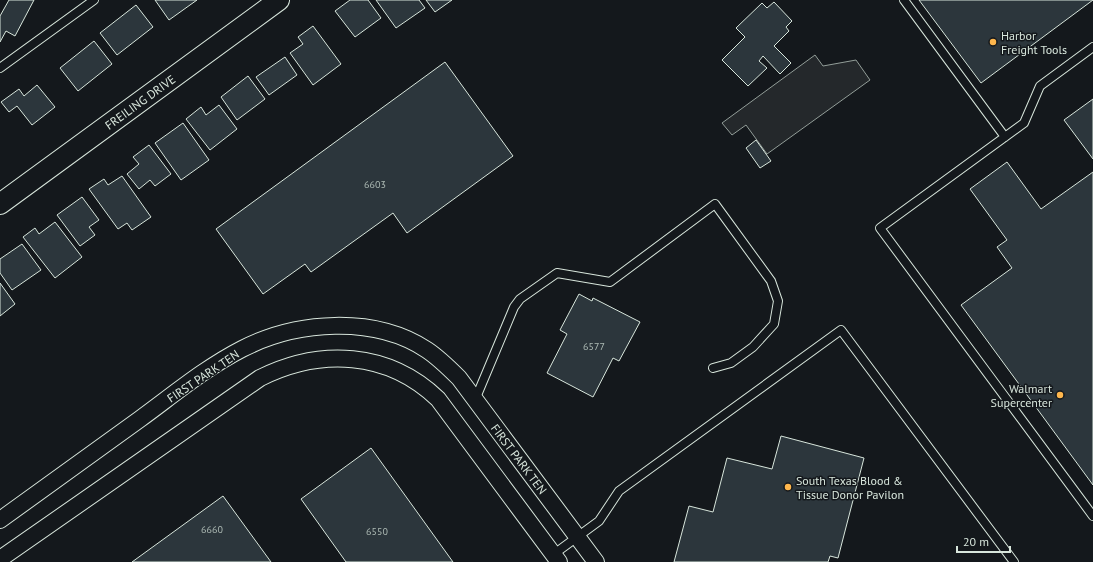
<svg xmlns="http://www.w3.org/2000/svg" width="1093" height="562" font-family="'PT Sans',sans-serif">
<rect width="100%" height="100%" fill="#14181c"/>
<path fill="#24282b" stroke="#939e99" d="M815,55l8,11 33,-6 14,20 -103,74 -21,-29 -14,10 -10,-12z"/>
<path fill="#2c363c" stroke="#d8e6dc" d="M9,0h25l-19,36 -9,-5 -6,11v-26z
M155,0h42l-28,20z
M350,0h18l13,18 -26,19 -20,-26z
M376,0h43l6,8 -29,20z
M426,0h26l-17,12z
M919,0h174l-112,83z
M774,2l18,19 -6,6 3,4 -15,15 17,17 -11,11 -17,-18 -4,5 8,7 -19,18 -26,-26 23,-23 -9,-9 26,-25 5,5z
M136,5l17,22 -36,28 -17,-22z
M313,26l28,38 -28,21 -23,-32 13,-9 -5,-7z
M94,41l18,23 -34,27 -18,-23z
M285,57l12,18 -28,20 -13,-18z
M445,62l68,94 -106,77 -14,-20 -82,59 -6,-8 -42,30 -47,-65z
M248,76l17,23 -28,21 -16,-23z
M37,85l18,22 -23,18 -15,-19 -8,6 -8,-10 18,-13 5,7z
M1093,99v60l-29,-39z
M219,105l18,24 -27,21 -24,-31 15,-12 5,8z
M183,123l26,37 -28,20 -26,-37z
M756,140l15,21 -11,7 -14,-20z
M149,145l22,29 -16,12 -5,-6 -11,9 -12,-15 12,-10 -6,-7z
M1007,162l34,47 52,-37v313l-132,-180 51,-37 -15,-21 10,-7 -37,-51z
M122,176l29,41 -19,13 -5,-7 -9,6 -29,-40 15,-10 4,6z
M82,197l17,23 -10,7 6,8 -15,11 -23,-31z
M55,222l27,35 -27,21 -32,-41 12,-9 4,6z
M22,244l19,26 -29,20 -12,-17v-14z
M0,283l15,21 -15,12z
M579,294l13,7 1,-3 47,24 -21,39 -6,-3 -20,39 -46,-24 20,-39 -7,-4z
M781,436l83,22 -26,100 -8,-2 -2,6h-154l15,-56 24,6 14,-54 45,11z
M371,448l82,114h-107l-45,-63z
M223,496l48,66h-139z"/>
<g fill="none" stroke-linecap="round" stroke-linejoin="round">
<g stroke="#d8e6dc" stroke-width="10">
<path id="service" d="M904,0l101,137
M1093,47l-53,39 -16,37 -144,105 213,288
M0,68l94,-68
M475,400l39,-93 6,-8 37,-26 53,9 105,-78 56,77 7,20 -4,23 -21,23 -22,16 -18,5
M554,554l45,-33 20,-30 222,-161 173,232"/>
</g>
<g stroke="#d8e6dc" stroke-width="18">
<path id="minor" d="M0,520c47,-34 93,-67 140,-101 33,-24 65,-51 102,-70 54,-28 132,-34 185,1 12,8 22,18 32,28l137,184
M0,559l260,-181c60,-30 128,-27 178,21l121,163"/>
</g>
<g stroke="#d8e6dc" stroke-width="22">
<path id="tertiary" d="M0,204l279,-204"/>
</g>
<use href="#service" stroke="#14181c" stroke-width="8"/>
<use href="#minor" stroke="#14181c" stroke-width="16"/>
<use href="#tertiary" stroke="#14181c" stroke-width="20"/>
</g>
<g fill="#ffb74d" stroke="#14181c" stroke-width="1.5">
<circle cx="993" cy="42" r="4"/>
<circle cx="1060" cy="395" r="4"/>
<circle cx="788" cy="487" r="4"/>
</g>
<g text-anchor="middle" dominant-baseline="central" stroke-width="3" stroke-linejoin="round" paint-order="stroke">
<g font-size="10" fill="#adbab4">
<text x="375" y="184">6603</text>
<text x="594" y="346">6577</text>
<text x="212" y="529">6660</text>
<text x="377" y="531">6550</text>
</g>
<g font-size="12" fill="#d8e6dc" stroke="#14181c" text-anchor="start">
<text x="1001" y="35">Harbor<tspan x="1001" dy="14">Freight Tools</tspan></text>
<text x="1052" y="388" text-anchor="end">Walmart<tspan x="1052" dy="14">Supercenter</tspan></text>
<text x="796" y="480">South Texas Blood &amp;<tspan x="796" dy="14">Tissue Donor Pavilon</tspan></text>
</g>
<g font-size="12" fill="#d8e6dc" stroke="#14181c">
<text transform="translate(140 102) rotate(-36)">FREILING DRIVE</text>
<text transform="translate(203 376) rotate(-34)">FIRST PARK TEN</text>
<text transform="translate(519 459) rotate(53)">FIRST PARK TEN</text>
</g>
</g>
<path d="M957 546v6h53v-6" fill="none" stroke="#d8e6dc" stroke-width="2"/>
<text x="963" y="546" font-size="12" fill="#d8e6dc" stroke="#14181c" stroke-width="3" paint-order="stroke">20 m</text>
</svg>
